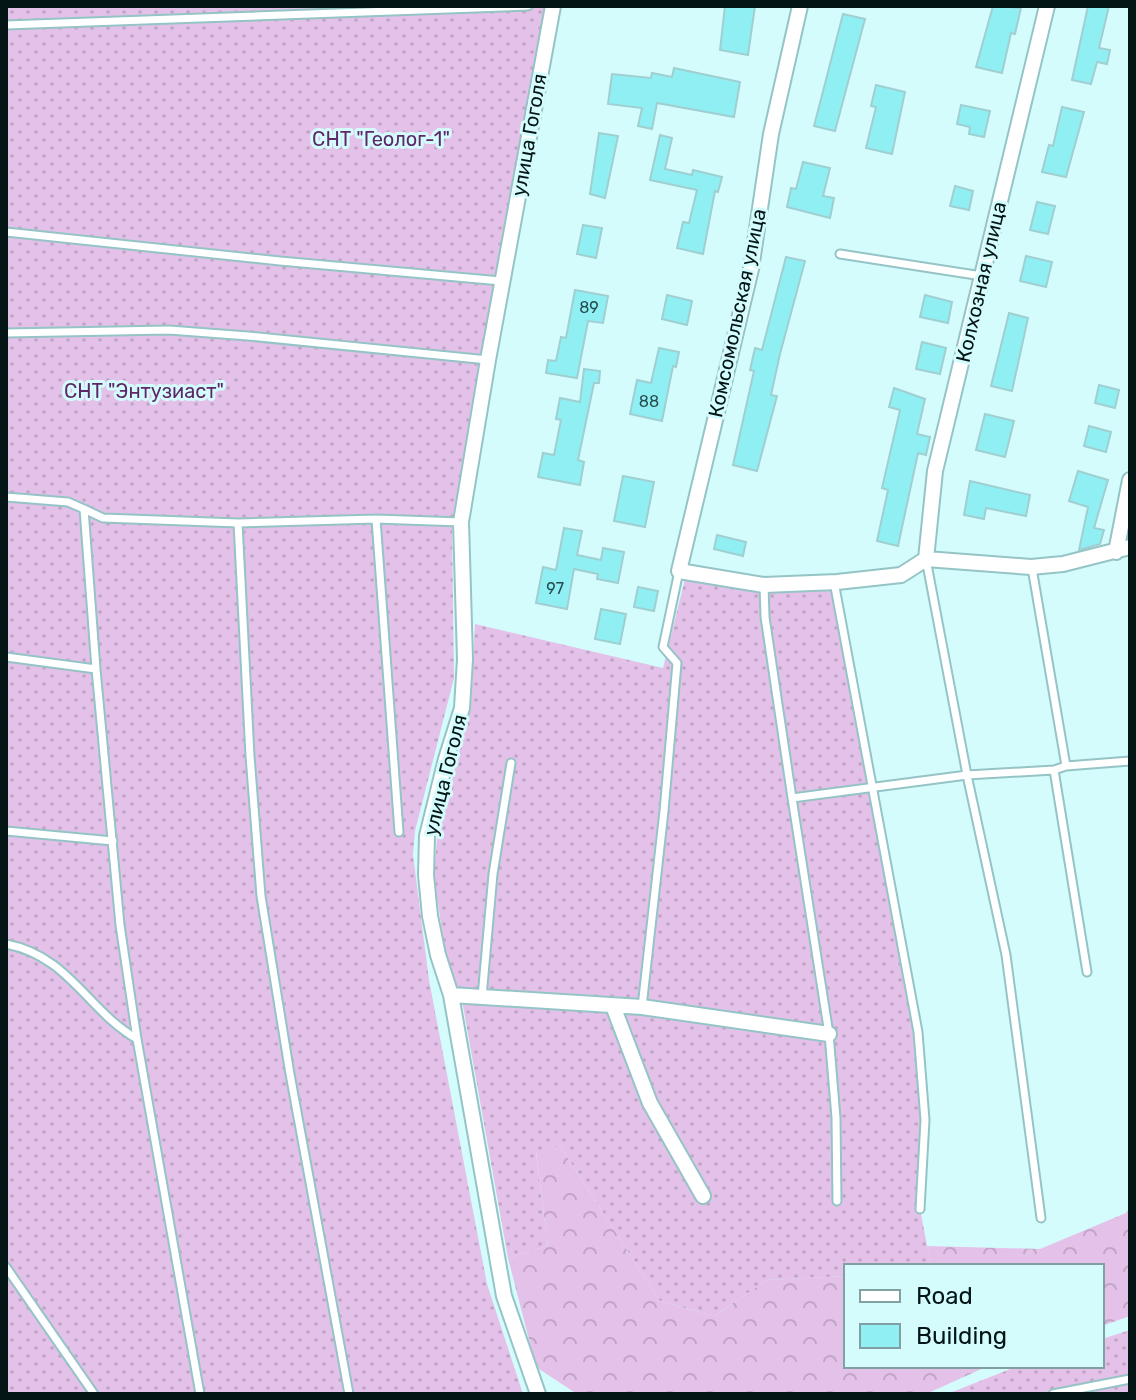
<svg xmlns="http://www.w3.org/2000/svg" width="1136" height="1400" font-family="Rubik,sans-serif">
<defs>
<pattern id="grass-dots" width="8" height="8" patternUnits="userSpaceOnUse" patternTransform="scale(2)"><rect width="8" height="8" fill="#e3c1e8"/><path d="M2 2h.1M6 6h.1" fill="none" stroke="#c1a5c6" stroke-width="1.8" stroke-linecap="round"/></pattern>
<pattern id="forest-crowns" width="20" height="18" patternUnits="userSpaceOnUse" patternTransform="scale(2)"><rect width="20" height="18" fill="#e3c1e8"/><path d="M2 6a3 3 0 1 1 6 0M12 15a3 3 0 1 1 6 0" fill="none" stroke="#c1a5c6"/></pattern>
</defs>
<rect width="100%" height="100%" fill="#d5fcfd"/>
<path fill="url(#grass-dots)" d="M6,6h543l-54,276 -43,244 2,152 -39,153 -2,24 16,125 58,304 36,110h-517z
M685,579l150,8 83,445 7,88 -5,89 11,57h-85v10l-79,4 -53,36 -54,-15 -100,-155 -24,7 12,93 -40,12 -45,-252 -18,-53 -11,-78 3,-37 34,-132 4,-82 188,44z
M1130,1330v64h-183l71,-28h84v-27z"/>
<path fill="url(#forest-crowns)" d="M560,1146l100,155 54,15 53,-36 79,-4v90h142l-62,28h-349l-41,-27 -28,-109 40,-12 -12,-94z
M1130,1207v109l-28,10v-60h-171l-4,-20 113,3 86,-36z"/>
<path fill="#90eff3" stroke="#9fcfd1" stroke-width="2" d="M725,6h30l-7,49 -28,-5z
M993,6l28,2 -6,26 -4,-1 -9,40 -26,-6z
M1088,6h21l-10,42 11,2 -3,14 -10,-2 -6,22 -19,-4z
M843,14l22,5 -30,112 -21,-5z
M674,68l66,14 -6,35 -77,-14 -5,26 -14,-3 4,-18 -34,-4 4,-30 39,4 1,-5 20,4z
M876,85l29,7 -13,62 -26,-6 10,-41 -5,-1z
M961,105l29,6 -6,26 -15,-3 1,-7 -13,-3z
M1062,107l22,5 -18,65 -24,-5 7,-27 4,1z
M599,133l19,3 -13,62 -15,-4z
M660,135l12,3 -7,31 27,6 1,-5 29,7 -4,15 -3,-1 -12,63 -26,-6 6,-26 6,1 8,-33 -47,-10z
M803,162l27,6 -7,28 11,2 -4,20 -43,-11 4,-19 5,1z
M955,186l18,5 -4,19 -19,-4z
M1037,202l18,4 -7,28 -18,-4z
M583,225l19,3 -6,30 -19,-4z
M1026,256l26,6 -6,25 -26,-6z
M786,257l19,4 -25,93 -9,41 6,1 -20,75 -24,-6 21,-94 -4,-1 5,-22 7,2z
M575,290l33,6 -5,27 -15,-2 -11,57 -31,-5 2,-13 8,1 5,-24 5,1z
M667,295l25,6 -5,24 -25,-6z
M925,295l27,7 -4,21 -28,-6z
M1009,313l19,5 -16,73 -21,-5z
M922,342l24,6 -6,26 -24,-5z
M659,348l20,4 -3,15 -3,-1 -11,55 -32,-7 7,-34 14,3z
M584,369l16,2 -1,12h-5l-16,77 6,2 -4,23 -42,-8 5,-24 11,2 7,-35 -5,-1 4,-21 20,4z
M1099,385l20,5 -4,18 -20,-5z
M894,388l31,11 -8,35 13,3 -4,18 -8,-2 -20,93 -21,-5 11,-51 -6,-2 18,-78 -11,-3z
M985,414l29,7 -9,36 -29,-7z
M1089,426l22,6 -5,20 -22,-6z
M1078,471l30,9 -14,48 10,2 -4,14 -21,6 9,-43 -19,-6z
M623,476l31,6 -9,45 -31,-6z
M970,481l60,14 -4,21 -40,-8 -2,11 -20,-4z
M564,528l18,3 -5,24 24,5 2,-12 21,4 -6,31 -21,-4 1,-5 -24,-5 -7,40 -31,-6 7,-36 13,3z
M717,535l29,7 -3,14 -29,-7z
M638,587l20,4 -4,20 -20,-4z
M601,609l25,5 -6,30 -25,-5z"/>
<g fill="none" stroke-linecap="round" stroke-linejoin="round">
<g stroke="#95c4c6" stroke-width="11">
<path id="lane" d="M6,25l522,-19
M6,232l274,29 221,20
M840,254l142,22
M6,333l163,-3 79,6 240,24
M6,497l62,5 16,7 12,160 24,256 17,114 63,355
M84,509l19,9 135,5 138,-4 85,3
M376,519l23,313
M238,523l12,233 11,140 29,178 59,320
M926,559l41,216 39,180 35,263
M1032,568l34,198
M764,585l1,32 27,181 37,236 7,84 1,83
M835,587l83,445 7,88 -5,89
M6,657l90,12
M1054,770l33,202
M792,798l175,-23 87,-5 12,-4 64,-5
M6,831l107,10
M6,944c63,12 81,66 131,95
M482,997l11,-123 18,-111
M642,1007l22,-196 13,-148 -14,-16 16,-76
M6,1267l88,127
M1053,1394l77,-15"/>
</g>
<g stroke="#95c4c6" stroke-width="18">
<path id="street" d="M800,6l-29,128 -20,135 -72,302 85,14 73,-3 64,-7 25,-16 105,8 32,-3 67,-17
M1116,552l14,-72
M926,559l9,-88 112,-465
M451,995l191,12 187,27
M613,1006l37,97 53,93
M538,1394l-34,-98 -53,-301 -13,-40 -8,-39 -4,-41 1,-39 19,-77 16,-51 3,-49 -4,-137 27,-162 65,-354"/>
</g>
<use href="#lane" stroke="#fff" stroke-width="7"/>
<use href="#street" stroke="#fff" stroke-width="14"/>
</g>
<g text-anchor="middle" dominant-baseline="central" stroke-width="6" stroke-linejoin="round" paint-order="stroke">
<g font-size="16" fill="#274c4d">
<text x="589" y="307">89</text>
<text x="649" y="401">88</text>
<text x="555" y="588">97</text>
</g>
<g font-size="20" fill="#041516" stroke="#d5fcfd">
<text transform="translate(529 135) rotate(-80)">улица Гоголя</text>
<text transform="translate(981 282) rotate(-77)">Колхозная улица</text>
<text transform="translate(737 313) rotate(-78)">Комсомольская улица</text>
<text transform="translate(445 775) rotate(-76)">улица Гоголя</text>
</g>
<g font-size="20" fill="#5e2768" stroke="#d5fcfd">
<text x="381" y="139">СНТ "Геолог-1"</text>
<text x="144" y="391">СНТ "Энтузиаст"</text>
</g>
</g>
<rect width="1136" height="1400" fill="none" stroke="#041516" stroke-width="16"/>
<rect x="844" y="1264" width="260" height="104" fill="#d5fcfd" stroke="#81a0a1" stroke-width="2"/>
<rect x="860" y="1290" width="40" height="12" fill="#ffffff" stroke="#81a0a1" stroke-width="2"/>
<text x="916" y="1304" font-size="24" fill="#041516">Road</text>
<rect x="860" y="1324" width="40" height="24" fill="#90eff3" stroke="#81a0a1" stroke-width="2"/>
<text x="916" y="1344" font-size="24" fill="#041516">Building</text>
</svg>
